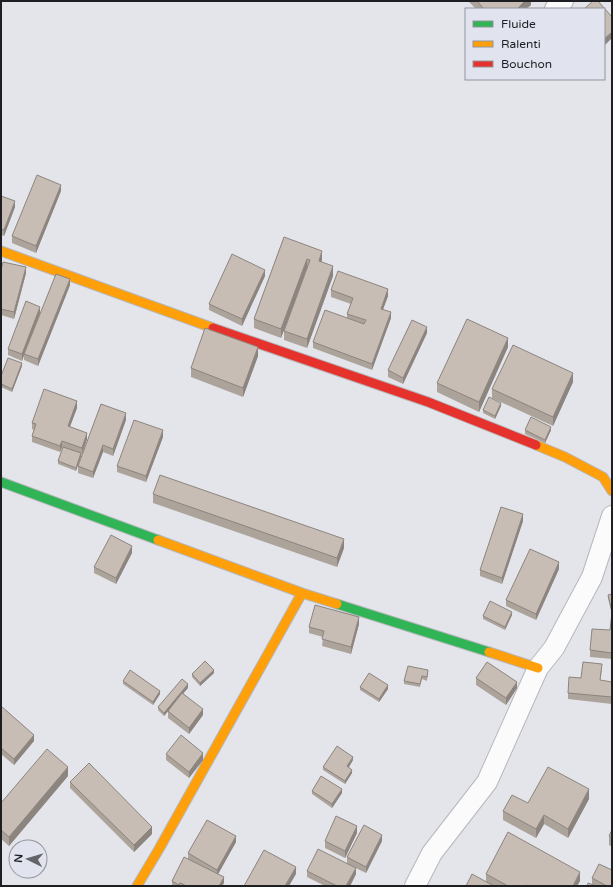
<svg xmlns="http://www.w3.org/2000/svg" width="613" height="887" font-family="'Varela Round',sans-serif">
<rect width="100%" height="100%" fill="#e4e5eb"/>
<g fill="none" stroke-linecap="round" stroke-linejoin="round">
<g stroke="#b6b7bb" stroke-width="22">
<path id="street" d="M555,9l8,-8
M415,886l17,-33 55,-71 51,-114 16,-20 38,-71 20,-61"/>
</g>
<g stroke="#b6b7bb" stroke-width="11">
<path id="fast" d="M1,482l157,58
M337,604l152,48"/>
</g>
<g stroke="#b6b7bb" stroke-width="11">
<path id="slow" d="M1,251l212,77
M536,445l29,12 38,20 9,14
M158,540l144,53 35,11
M489,652l49,16
M137,886l22,-37 143,-256"/>
</g>
<g stroke="#b6b7bb" stroke-width="11">
<path id="jam" d="M213,328l215,74 108,43"/>
</g>
<use href="#street" stroke="#fbfbfc" stroke-width="20"/>
<use href="#fast" stroke="#30b455" stroke-width="9"/>
<use href="#slow" stroke="#ff9f0a" stroke-width="9"/>
<use href="#jam" stroke="#e5322d" stroke-width="9"/>
</g>
<path fill="#aca39b" d="M468,1h63v4l-5,4h-50z
M61,191l-25,62 -24,-10v-7z
M1,196l14,11 -11,29 -3,-1z
M284,237l38,23 -1,2 12,14 -26,72 -23,-8v-9l23,-63 -26,70 -27,-10v-9z
M1,270l25,3 -12,46 -13,-4z
M265,276l-23,50 -33,-16v-6z
M70,285l-32,81 -14,-6v-6l-2,7 -14,-6v-6l32,-36 -12,32z
M331,290l57,6 -5,13 8,9 -19,52 -59,-22v-6l34,-24v-4l4,-10 -20,-7z
M427,333l-24,51 -15,-7v-7z
M508,347l-29,65 -42,-20v-9z
M258,356l-15,41 -52,-20v-9z
M22,366l-10,26 -11,-5v-11z
M573,382l-20,44 -61,-28v-9z
M501,406l-6,13 -12,-6v-3z
M77,408l-7,18 17,13 -11,32 -18,-7v-3l5,-14h-1l-2,5 -28,-10v-6l2,-6 -2,-1v-6z
M126,420l-13,36 -10,-4 -10,26 -15,-5v-7z
M525,430h26l-6,13 -20,-9z
M163,437l-17,45 -29,-10v-6z
M153,494l191,54 -7,19 -184,-64z
M523,521l-21,63 -22,-8v-6z
M132,553l-16,31 -22,-11v-6z
M559,569l-23,51 -30,-14v-6z
M612,594v65l-22,-2v-7l20,-20 2,-16 -4,-16v-3z
M512,615l-7,15 -22,-11v-3z
M359,624l-8,30 -29,-8 1,-9 -14,-4v-6z
M602,670l-2,11 12,1v22l-44,-5v-6l13,-15z
M214,673l-14,13 -8,-9v-3z
M428,674l-1,7 -5,-2 -2,8 -16,-3v-3z
M476,678l41,10 -11,17 -30,-20z
M123,681l37,13 -7,11 -30,-21z
M360,687l28,2 -9,13 -19,-12z
M188,688l-5,5 20,22 -14,19 -21,-16v-7l-4,5 -6,-6v-3z
M1,706l33,35 -20,24 -13,-11z
M166,754l37,6 -14,18 -23,-18z
M353,760l-4,7 3,6 -7,11 -22,-14v-3z
M68,776l-59,70 -8,-7v-36z
M70,782l82,52 -18,18 -64,-64z
M312,791l30,2 -10,15 -20,-14z
M589,799l-21,39 -24,-14 -8,14 -33,-18v-9l25,-8z
M612,830v17l-3,-2v-9z
M357,833l-12,25 -20,-10v-7z
M382,841l-16,32 -19,-9v-7z
M236,842l-18,32 6,9 -2,3h-50v-5l16,-22v-6z
M307,871l49,3 -6,12h-25l-18,-9z
M486,874l94,7 -3,5h-111l20,-4z
M592,878l20,8h-25l5,-2z"/>
<path fill="#8c847e" d="M525,1h6v4l-5,4h-9z
M612,32v6l-8,8v-7z
M61,185v6l-25,62v-7z
M15,201v6l-11,29v-6z
M322,251v9l-3,10v-9z
M307,259v9l-26,70v-9z
M333,266v10l-26,72v-9z
M26,267v6l-12,46v-7z
M265,270v6l-23,50v-7z
M70,279v6l-32,81v-7z
M388,289v7l-7,19v-6z
M40,307v6l-18,48v-7z
M391,312v6l-19,52v-6z
M427,327v6l-24,51v-6z
M508,338v9l-29,65v-10z
M258,347v9l-15,41v-9z
M22,363v3l-10,26v-3z
M573,373v9l-20,44v-9z
M77,401v7l-9,24v-6z
M501,403v3l-6,13v-3z
M126,413v7l-13,36v-7z
M551,427v3l-6,13v-3z
M163,430v7l-17,45v-6z
M87,433v6l-5,15v-6z
M62,441v6l-2,5v-6z
M103,445v7l-10,26v-6z
M81,453v3l-5,15v-3z
M523,514v7l-21,63v-6z
M344,539v9l-7,19v-9z
M132,546v7l-16,31v-6z
M559,562v7l-23,51v-6z
M512,612v3l-7,15v-3z
M359,617v7l-8,30v-7z
M214,670v3l-14,13v-3z
M517,682v6l-11,17v-7z
M188,684v4l-24,28v-3z
M388,685v4l-9,13v-3z
M160,691v3l-7,11v-3z
M203,709v6l-14,19v-6z
M34,735v6l-20,24v-6z
M203,753v7l-14,18v-6z
M353,757v3l-6,10v-4z
M68,767v9l-59,70v-9z
M352,770v3l-7,11v-3z
M342,789v4l-10,15v-4z
M589,789v10l-21,39v-9z
M544,815v9l-8,14v-9z
M357,826v7l-12,25v-7z
M152,827v7l-18,18v-7z
M382,835v6l-16,32v-6z
M236,836v6l-19,34v-6z
M296,867v7l-7,12h-4z
M356,868v6l-6,12h-4z
M580,872v9l-3,5h-4z
M224,877v6l-2,3h-3z"/>
<path fill="#c8bdb4" stroke="#8c847e" d="M477,1h48l-8,8h-33z
M593,1h5l14,16v15l-8,7v-30h-20z
M37,175l24,10 -25,61 -24,-10z
M1,196l14,5 -11,29 -3,-1z
M284,237l38,14 -3,10 14,5 -26,73 -23,-8 26,-71 -3,-1 -26,70 -27,-10z
M232,254l33,16 -23,49 -33,-15z
M3,262l23,5 -12,45 -13,-3v-39z
M338,271l50,18 -7,20 10,3 -19,52 -59,-22 12,-32 39,14 2,-4 -19,-6 6,-16 -22,-8z
M56,274l14,5 -32,80 -14,-5z
M26,301l14,6 -18,47 -14,-5z
M467,319l41,19 -29,64 -42,-19z
M412,320l15,7 -24,51 -15,-8z
M205,328l53,19 -15,41 -52,-20z
M513,345l60,28 -20,44 -61,-28z
M8,358l14,5 -10,26 -11,-5v-8z
M44,389l33,12 -9,25 19,7 -5,15 -20,-7 -2,5 -28,-10 4,-12 -4,-1z
M489,397l12,6 -6,13 -12,-6z
M101,404l25,9 -13,36 -10,-4 -10,27 -15,-6z
M531,417l20,10 -6,13 -20,-10z
M134,420l29,10 -17,46 -29,-10z
M63,447l18,6 -5,15 -18,-7z
M160,475l184,64 -7,19 -184,-64z
M501,507l22,7 -21,64 -22,-8z
M111,535l21,11 -16,32 -22,-11z
M530,549l29,13 -23,52 -30,-14z
M612,594v18l-4,-17z
M490,601l22,11 -7,15 -22,-11z
M315,605l44,12 -8,30 -29,-8 2,-8 -15,-4z
M612,613v40l-22,-3 2,-21 18,1z
M205,661l9,9 -14,13 -8,-9z
M487,662l30,20 -11,16 -30,-20z
M583,662l19,2 -2,16 12,2v15l-44,-4 1,-16 12,1z
M408,666l20,4 -1,7 -5,-1 -2,8 -16,-3z
M130,670l30,21 -7,11 -30,-21z
M369,673l19,12 -9,14 -19,-12z
M182,679l6,5 -24,29 -6,-6z
M182,693l21,16 -14,19 -21,-17z
M1,706l33,29 -20,24 -13,-11z
M181,735l22,18 -14,19 -23,-18z
M337,746l16,11 -6,9 5,4 -7,11 -22,-14z
M47,749l21,18 -59,70 -8,-7v-27z
M89,763l63,64 -18,18 -64,-63z
M548,767l41,22 -21,40 -24,-14 -8,14 -33,-18 9,-16 16,8z
M321,776l21,13 -10,15 -20,-13z
M336,816l21,10 -12,25 -20,-10z
M207,820l29,16 -19,34 -29,-17z
M364,825l18,10 -16,32 -19,-10z
M612,830v8l-3,-2z
M508,832l72,40 -7,14h-44l-2,-1 -1,1h-18l-22,-12z
M318,849l38,19 -10,18h-9l-30,-15z
M264,850l32,17 -11,19h-41z
M184,857l40,20 -5,9h-33l-6,-3 -1,2 -7,-4z
M599,864l13,6v16h-5l-15,-8z
M472,874l22,12h-28z
M180,883l6,3h-7z
M588,883l8,3h-9z"/>
<rect width="613" height="887" fill="none" stroke="#1e1f23" stroke-width="4"/>
<rect x="465" y="8" width="140" height="72" fill="#e1e4ee" stroke="#93959d"/>
<rect x="473" y="21" width="20" height="6" fill="#30b455" stroke="#93959d"/>
<text x="501" y="28" font-size="12" fill="#1e1f23">Fluide</text>
<rect x="473" y="41" width="20" height="6" fill="#ff9f0a" stroke="#93959d"/>
<text x="501" y="48" font-size="12" fill="#1e1f23">Ralenti</text>
<rect x="473" y="61" width="20" height="6" fill="#e5322d" stroke="#93959d"/>
<text x="501" y="68" font-size="12" fill="#1e1f23">Bouchon</text>
<g transform="translate(28 859) rotate(275)"><circle r="19" fill="#e1e4ee" stroke="#93959d"/>
<path d="M0-3L7 15L0 10L-7 15Z" fill="#636469"/>
<text y="-6" font-size="11" font-weight="bold" text-anchor="middle" fill="#1e1f23">N</text>
</g>
</svg>
